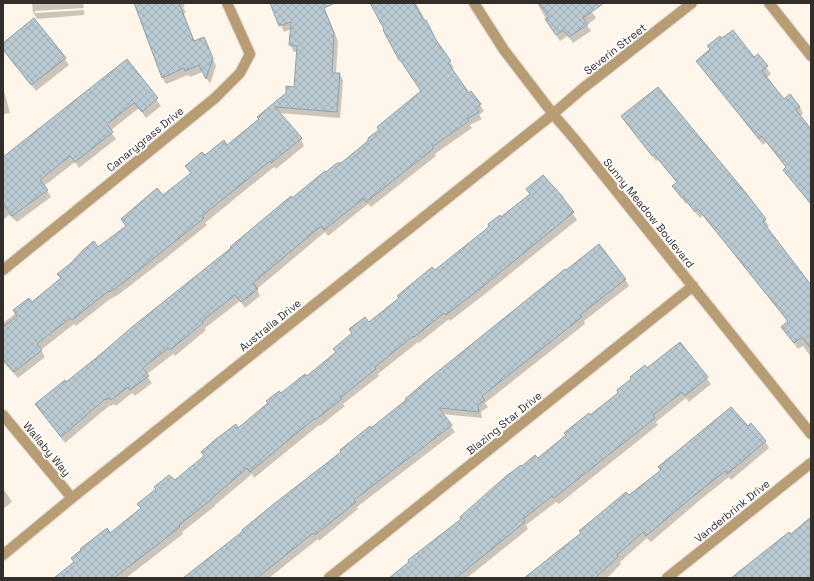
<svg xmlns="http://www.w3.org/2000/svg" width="814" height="581" font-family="'Space Grotesk',sans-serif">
<defs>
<pattern id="building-cross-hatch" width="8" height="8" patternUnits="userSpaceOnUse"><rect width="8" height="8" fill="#b9cad2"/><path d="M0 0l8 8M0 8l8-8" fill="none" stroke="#a0aeb4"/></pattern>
</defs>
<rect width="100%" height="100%" fill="#fef6ea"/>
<path fill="#0003" d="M32,3h51l1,5 -49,3v2l49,-3v5l-47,4 -4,-7z
M135,3h48l2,4h-2l3,6 -3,1 12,28 12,3 9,21 -6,18 -7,-12 -13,5 -2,-2 -22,9 -4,-7z
M271,3h51l16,38 -2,33h4l3,7 -3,37 -61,-5 22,26 3,7 -28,23 -2,-2 -31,25 -38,31 2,2 -41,33 -48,37 -8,4 -34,27 -2,-2 -33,26 4,7 -27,21 -15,-16v-39l13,-10 16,-10 30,-24 -3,-5 39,-26 28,-21 -4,-7 40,-23 29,-23 -5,-8 41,-20 68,-58 3,-36h-4l-4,-7 1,-16 -7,3z
M371,3h45l21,39 17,26 -3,1 17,25 12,11 4,6 -5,4 3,4 -12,6 2,3 -37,26 1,2 -65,51 -3,-3 -40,32 -3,-4 -68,57 3,7 -15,12 -5,-7 -35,27 1,2 -31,26 -2,-2 -27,21 6,8 -17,13 -3,-3 -16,13 -2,-2 -3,2 -1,-1 -45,38 -29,-39 30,-21 226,-184 34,-26 16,-9 80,-73 -22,-31 -14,-31z
M537,3h49l10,15 -9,7 4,6 -18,12 -5,-7 -8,5 -10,-15z
M7,53l58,6 4,6 -33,26z
M758,56l13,18 -5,4 18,23 16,6 3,7 -3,2 11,14v75l-23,-29 -4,-6 3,-2 -21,-26 -3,3 -62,-78 53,-8z
M127,61l34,45 -15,12 -7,-10 -29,23 6,8 -37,29 -4,-6 -31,24 7,11 -34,25 -8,-7 -6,5v-62z
M3,87l7,26 -7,1z
M622,116l143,104 4,6 -2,2 44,58v71l-8,-11 -5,3 -12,-16 -4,-6 6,-5 -85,-107 -3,3 -12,-15 -2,1 -13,-18 4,-3 -19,-23 -2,1z
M551,184l26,36 -92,74 -35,27 -1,-2 -30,24 -1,-1 -40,32 1,2 -36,28 2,2 -25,20 -1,-1 -65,53 -2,-4 -37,31v1l-33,26 1,2 -57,44h-70l86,-69 -3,-5 36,-23 106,-87 25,-16 63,-54 161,-130 -3,-5z
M625,279l4,7 -45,35 1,3 -100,79 3,4 -7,5 1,6 -40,-4 13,18 -98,75 1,2 -39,32 -1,-2 -49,39h-84l186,-149z
M680,343l31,41 -22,18 -3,-4 -30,24 2,3 -99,79 -3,-2 -30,23 2,4 -61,49h-77l72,-59 60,-51 16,-9z
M747,428l18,13 4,7 -38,32 -2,-3 -29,23 -49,42 -4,-4 -27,24 1,2 -14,14h-81l103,-81z
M3,488l9,14 -9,7z"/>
<path fill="url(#building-cross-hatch)" stroke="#91a1a9" d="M134,3h45l15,38 10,-4 9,21 -7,21 -7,-14 -14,6 -1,-3 -22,10z
M270,3h65l-11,5 10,25 -2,40h8l-3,39 -62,-5 27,31 -31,25 -1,-2 -31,25 -37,30 2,2 -41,33 -48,38 -9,4 -34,27 -2,-2 -33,26 5,6 -28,22 -11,-13v-32l14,-11 -4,-6 16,-12 3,4 29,-24 -4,-4 14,-11 12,-13 11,-9 4,6 28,-21 -5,-7 36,-31 6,7 28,-22 -6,-7 17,-14 3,3 19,-15 3,5 32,-26 -2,-2 29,-24v-7l8,1 3,-41 -8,-1 2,-23 -12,4z
M370,3h44l10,18 2,-1 10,20 15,21 -3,2 21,30 2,-2 10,13 -5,4 3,4 -12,7 2,2 -37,26 1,2 -67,53 -2,-4 -40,32 -3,-4 -68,57 5,6 -17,13 -6,-7 -33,26 1,2 -33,27 -2,-2 -25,20 6,8 -19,14 -2,-3 -17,13 -2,-2 -3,2 -1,-1 -44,38 -26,-33 30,-24 1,2 35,-28 31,-27 99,-79 -1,-1 61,-51 1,2 33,-27 1,1 11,-9h4l27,-22v-3l11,-8 -2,-3 44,-36 -21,-31h-1l-16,-30 1,-1z
M539,3h65l-21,15 5,6 -19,13 -6,-7 -7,5 -11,-16 4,-2z
M34,18l32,40 -35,27 -27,-34 -1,-8z
M733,30l21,27 4,-3 10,12 -6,5 22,28 6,-5 10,13 -4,3 15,19v75l-28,-34 3,-3 -24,-31 -3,3 -63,-78 14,-12 -3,-3 13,-10 2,2z
M127,59l31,39 -16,14 -8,-9 -27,21 6,8 -38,30 -5,-6 -30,24 8,10 -36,26 -9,-12v-47z
M658,87l88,106 20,26 -3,3 48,63v64l-9,-12 -8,6 -13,-16 7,-6 -90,-112 -3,3 -12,-15 -1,1 -10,-12 5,-4 -23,-28 -2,2 -31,-40z
M543,175l20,22v1l11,14 -93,76 -35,27 -2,-2 -30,24 -1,-1 -38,31 1,2 -36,29 2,1 -27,21 -1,-1 -64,53 -3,-4 -35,30v1l-33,26 1,2 -66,51h-60l20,-16 -3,-4 10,-8 -1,-1 27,-21 3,5 31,-25 -4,-4 19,-15 -2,-2 15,-12 6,5 29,-24 -3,-4 15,-13 20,-15 2,4 30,-25 -2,-2 13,-10 2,2 24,-19 2,2 29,-24 -3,-3 19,-16 -3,-4 16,-12 4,5 30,-24 -2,-2 35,-29 3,3 50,-40 4,-4 -1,-2 12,-9 1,2 29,-23 -4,-5z
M599,244l27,35 -46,36 2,2 -100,79 3,4 -7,5 1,7 -40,-4 13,17 -98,75 2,2 -41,33 -2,-2 -56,45h-74l60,-47 -1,-1 33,-27 66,-51 -1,-2 30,-24 1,2 35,-28 -1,-1 26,-22 134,-108 1,1z
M680,342l28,35 -23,19 -3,-4 -29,23 2,3 -101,80 -2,-2 -29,23 2,3 -69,56h-67l20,-16 -1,-2 53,-41 -1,-2 45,-40 16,-12 1,1 13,-11 3,3 28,-23 -2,-2 25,-20 1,2 28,-22 -1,-3 14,-11 -1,-2 15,-12 2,3z
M731,407l17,19 3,-3 15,18 -39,33 -2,-3 -29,23 -50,42 -3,-4 -26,23 1,2 -23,21h-71l57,-45 -2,-2 47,-39 3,3 32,-25 -3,-3z
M811,517v61h-80l58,-46 2,2z"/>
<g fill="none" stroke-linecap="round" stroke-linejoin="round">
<g stroke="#d9d2c7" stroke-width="12">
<path id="minor" d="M769,3l42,53
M3,270l212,-172 25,-25 10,-19 -23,-51
M3,415l69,83
M3,555l69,-57 481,-384 29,-25 110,-86
M329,578l364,-292
M667,578l144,-115"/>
</g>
<g stroke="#d9d2c7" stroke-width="12">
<path id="tertiary" d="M474,3l30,47 49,64 24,28 234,292"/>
</g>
<use href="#minor" stroke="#b89c74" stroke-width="10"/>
<use href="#tertiary" stroke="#b89c74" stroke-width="10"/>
</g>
<g text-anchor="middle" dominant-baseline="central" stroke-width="4" stroke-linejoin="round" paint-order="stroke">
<g font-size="11" fill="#322e29" stroke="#fff">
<text transform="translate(615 49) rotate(-38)">Severin Street</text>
<text transform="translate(145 139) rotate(-39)">Canarygrass Drive</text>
<text transform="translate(649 213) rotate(51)">Sunny Meadow Boulevard</text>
<text transform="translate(270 325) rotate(-39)">Australia Drive</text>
<text transform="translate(504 423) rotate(-39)">Blazing Star Drive</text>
<text transform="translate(47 449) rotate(50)">Wallaby Way</text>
<text transform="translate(732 511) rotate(-39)">Vanderbrink Drive</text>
</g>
</g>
<rect width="814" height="581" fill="none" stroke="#322e29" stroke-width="8"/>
</svg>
